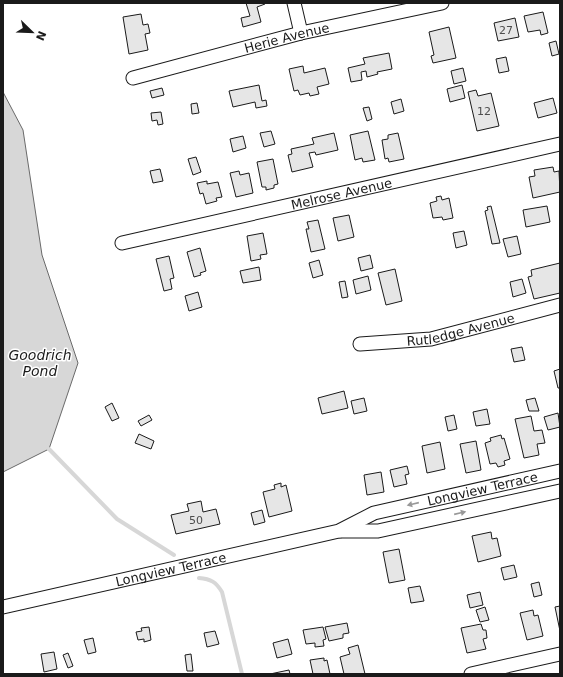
<svg xmlns="http://www.w3.org/2000/svg" width="563" height="677" font-family="'DejaVu Sans',sans-serif">
<rect width="100%" height="100%" fill="#fff"/>
<path fill="#d7d7d7" stroke="#6a6a6a" d="M3,92l20,38 19,125 36,108 -29,86 -46,23z"/>
<g fill="none" stroke-linecap="round" stroke-linejoin="round">
<path stroke="#d7d7d7" stroke-width="4" d="M49,449l68,70 57,36
M199,578c12,1 17,4 23,14l20,82"/>
</g>
<path fill="#e6e6e6" stroke="#1a1a1a" d="M246,3h19v1l-8,3 4,15 -18,5 -2,-9 9,-2z
M543,12l5,21 -7,2 -1,-5 -12,2 -4,-16z
M141,14l2,11 5,-1 2,9 -5,1 3,16 -19,4 -6,-37z
M515,18l4,19 -21,4 -4,-18z
M449,27l7,31 -23,5 -2,-7 3,-1 -5,-23z
M556,41l3,13 -7,2 -3,-13z
M389,53l3,16 -15,3 1,2 -11,3 -1,-6 -5,1 1,8 -11,2 -3,-14 17,-4 -2,-6z
M506,57l3,14 -10,2 -3,-14z
M303,66l1,7 21,-5 4,16 -12,3 2,7 -9,2 -1,-3 -9,2 -2,-5 -4,1 -5,-22z
M463,68l3,13 -12,3 -3,-13z
M259,85l3,16 4,-1 1,6 -11,2 -1,-6 -22,5 -4,-16z
M462,85l3,13 -15,4 -3,-13z
M162,88l2,7 -12,3 -2,-7z
M476,90l2,6 13,-3 8,33 -22,5 -9,-39z
M553,98l4,15 -19,5 -4,-15z
M401,99l3,12 -10,3 -3,-12z
M197,103l2,10 -7,1 -1,-10z
M369,107l3,12 -5,2 -4,-13z
M161,112l2,12 -5,1 -1,-5 -5,1 -1,-8z
M271,131l4,13 -11,3 -4,-14z
M368,131l7,29 -12,2 -1,-4 -7,2 -5,-25z
M334,133l4,17 -22,5 -1,-3 -6,1 4,14 -21,5 -4,-17 4,-1 -1,-5 23,-5 -2,-6z
M398,133l6,26 -15,3 -1,-4 -3,1 -3,-19 6,-1v-4z
M243,136l3,12 -13,4 -3,-13z
M196,157l5,15 -8,3 -5,-16z
M273,159l5,25 -4,1v3l-8,2v-3h-4l-5,-25z
M553,167l1,5 5,-1 1,21 -27,6 -4,-21 6,-1 -1,-6z
M160,169l3,12 -10,2 -3,-12z
M239,171l1,4 9,-2 4,20 -17,4 -6,-24z
M207,181v3l11,-2 4,15 -6,1 1,3 -11,3 -3,-11 -3,1 -3,-11z
M441,196l1,4 7,-2 4,20 -10,2 -1,-3 -9,1 -3,-15 7,-2 -1,-4z
M491,206l9,37 -8,1 -7,-33 3,-1 -1,-3z
M547,206l3,16 -24,5 -3,-17z
M349,215l5,22 -16,4 -5,-23z
M318,220l7,29 -14,3 -5,-23h3l-2,-7z
M464,231l3,14 -11,3 -3,-15z
M263,233l4,21 -7,1 1,4 -10,2 -4,-25z
M517,236l4,18 -13,3 -5,-18z
M200,248l6,23 -6,2 1,2 -7,2 -7,-25z
M370,255l3,13 -12,3 -3,-13z
M169,256l5,22 -4,1 2,10 -8,2 -8,-32z
M319,260l4,15 -10,3 -4,-15z
M560,263v30l-26,6 -6,-22 4,-1 -1,-6z
M259,267l2,13 -18,3 -3,-12z
M395,269l7,32 -16,4 -8,-32z
M368,276l3,14 -15,4 -3,-14z
M522,279l4,14 -13,4 -3,-15z
M345,281l3,16 -6,1 -3,-16z
M198,292l4,15 -13,4 -4,-15z
M522,347l3,13 -11,2 -3,-13z
M560,369v19h-2l-4,-17z
M344,391l4,17 -26,6 -4,-16z
M364,398l3,13 -13,3 -3,-13z
M535,398l4,13h-10l-3,-11z
M112,403l7,15 -7,3 -7,-14z
M487,409l3,15 -14,2 -3,-14z
M558,413l2,14 -12,3 -4,-13z
M149,415l3,5 -11,6 -3,-5z
M454,415l3,14 -9,2 -3,-14z
M531,416l3,15 8,-1 3,13 -8,1 2,11 -15,3 -9,-39z
M139,434l15,7 -3,8 -16,-6z
M501,435l1,4 2,-1 6,21 -6,2 1,4 -7,2 -2,-4 -6,1 -5,-21 6,-2 -1,-3z
M476,441l5,29 -15,3 -6,-29z
M440,442l5,27 -18,4 -5,-27z
M407,466l2,8 -4,1 2,9 -13,3 -4,-17z
M381,472l3,20 -17,3 -3,-20z
M281,483v4l5,-2 6,26 -23,6 -6,-25 12,-3 -1,-4z
M201,501l2,11 13,-3 4,15 -44,10 -5,-19 18,-4 -2,-7z
M262,510l3,12 -11,3 -3,-12z
M491,532l1,7 5,-1 4,18 -23,6 -6,-26z
M399,549l6,31 -16,3 -6,-31z
M514,565l3,12 -13,3 -3,-12z
M539,582l3,13 -8,2 -3,-13z
M420,586l4,15 -13,2 -3,-15z
M480,592l3,13 -13,3 -3,-13z
M560,606v25l-5,-24z
M485,607l4,13 -9,2 -4,-12z
M533,610l1,6 4,-1 5,21 -16,4 -7,-27z
M347,623l2,10 -6,1v4l-14,3 -4,-14z
M481,624l2,6h3l1,8 -4,1 3,10 -19,4 -6,-25z
M149,627l2,13 -7,2v-3l-6,1 -2,-8 6,-1 -1,-3z
M323,627l3,12 -3,1 1,6 -9,1v-4l-9,1 -3,-14z
M215,631l4,13 -12,3 -3,-14z
M93,638l3,14 -8,2 -4,-14z
M288,639l4,15 -15,4 -4,-15z
M358,645l7,29h-21l-4,-17 10,-3 -2,-6z
M54,652l3,17 -13,3 -3,-18z
M68,653l5,13 -5,2 -5,-13z
M191,654l2,17h-6l-2,-16z
M324,658v3l3,-1 3,14h-17l-3,-14z
M289,670l1,4h-20z"/>
<g fill="none" stroke-linecap="round" stroke-linejoin="round">
<g stroke="#1a1a1a" stroke-width="15">
<g id="minor">
<path d="M294,3l7,30"/>
<path id="s1" d="M133,78l168,-45 141,-30"/>
<path id="s2" d="M122,243l438,-99"/>
<path id="s3" d="M360,344l71,-5 129,-34"/>
<path d="M340,531h38l182,-40"/>
<path id="s4" d="M3,607l336,-76 35,-18 186,-42"/>
<path d="M471,674l89,-20"/>
</g>
</g>
<use href="#minor" stroke="#fff" stroke-width="13"/>
</g>
<defs><path id="oneway-solid" d="M-6-.8H1V-3.2L6.5 0L1 3.2V.8H-6Z"/></defs>
<g fill="#989898">
<use href="#oneway-solid" transform="translate(413 504) rotate(167)"/>
<use href="#oneway-solid" transform="translate(460 513) rotate(-13)"/>
</g>
<g text-anchor="middle" dominant-baseline="central" stroke-width="3" stroke-linejoin="round" paint-order="stroke">
<g font-size="11" fill="#4d4d4d">
<text x="506" y="30">27</text>
<text x="484" y="111">12</text>
<text x="196" y="520">50</text>
</g>
<g font-size="13" fill="#1a1a1a" stroke="#fff">
<text stroke="none"><textPath href="#s1" startOffset="159">Herie Avenue</textPath></text>
<text stroke="none"><textPath href="#s2" startOffset="225">Melrose Avenue</textPath></text>
<text stroke="none"><textPath href="#s3" startOffset="102">Rutledge Avenue</textPath></text>
<text stroke="none"><textPath href="#s4" startOffset="495">Longview Terrace</textPath></text>
<text stroke="none"><textPath href="#s4" startOffset="172">Longview Terrace</textPath></text>
</g>
<g font-size="14" font-style="italic" fill="#1a1a1a" stroke="#fff">
<text x="40" y="355">Goodrich<tspan x="40" dy="16">Pond</tspan></text>
</g>
</g>
<rect width="563" height="677" fill="none" stroke="#1a1a1a" stroke-width="8"/>
<g transform="translate(32 32) rotate(113)" stroke="#ffffff" stroke-width="3" paint-order="stroke">
<path d="M0-3L7 15L0 10L-7 15Z" fill="#1a1a1a"/>
<text y="-6" font-size="11" font-weight="bold" text-anchor="middle" fill="#1a1a1a">N</text>
</g>
</svg>
